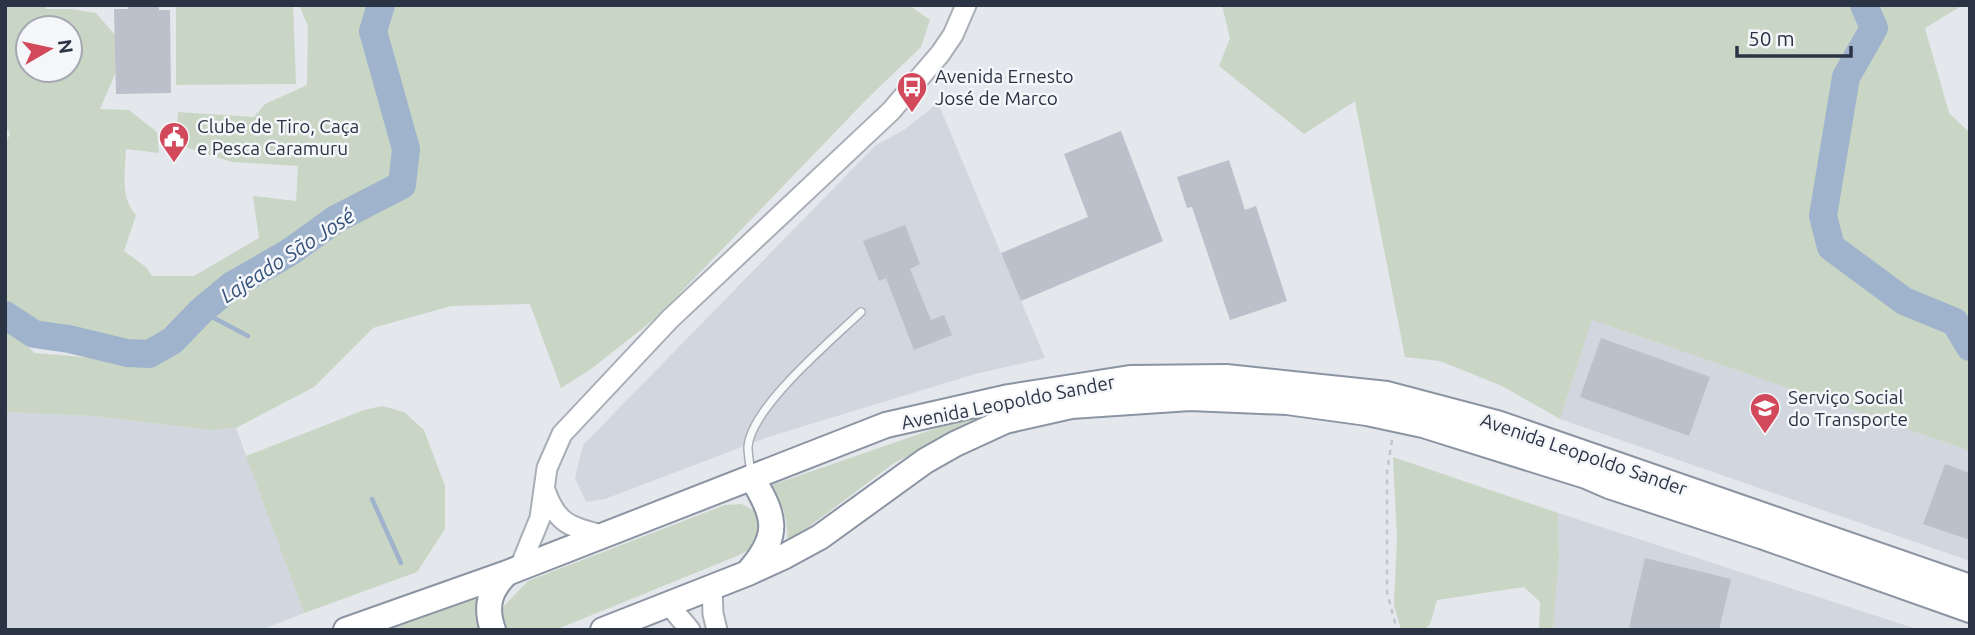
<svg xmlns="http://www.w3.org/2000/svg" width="1975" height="635" font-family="Ubuntu,sans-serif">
<rect width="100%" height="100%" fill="#e4e7ec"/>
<path fill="#d2d6de" d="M938,103l107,255 -70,16 -207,63 -163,62 -19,3 -11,-24 8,-33 293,-300 28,-15z
M1592,320l378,131v110l-410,-142z
M5,412l87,4 119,14 25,-2 68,185 -43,17h-256z
M1558,513l362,117h-367l6,-71z"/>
<path fill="#c9d6c5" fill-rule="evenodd" d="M5,5h40l1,4h25l25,4 19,22 1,37 -16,37 29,1 28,22 2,21 -33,-4c-1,21 -6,50 10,66l-12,36 22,16 6,9h42l65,-38 -6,-42 43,5 2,-35 -66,-4 -56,-18 2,-32 76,5 11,-13 42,-19 1,-59 -9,-21h610l21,15 -9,27 -54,52 -210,218 -66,52 -30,19 -31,-84 -79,2 -78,22 -59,59 -78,41 -25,2 -119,-14 -87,-4v-84l30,25 119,10 37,-25 25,-24 -16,-13 -52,42 -102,-18 -40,-22 -1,-159 5,-10 -5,-9zM28,28h42v42h-42z
M293,5l3,79 -120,1v-79z
M1222,5h741l-38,23 24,85 21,20v318l-378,-131 -32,99 -58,-33 -62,-25 -35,-4 -50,-256 -51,33 -85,-68 11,-28z
M382,406l22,6 20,18 21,56v43l-28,43 -113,41 -58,-157 118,-46z
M999,409l3,2 -108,52 -107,80c2,-20 -4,-43 -18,-57l162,-56z
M1393,457l165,56 1,46 -6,71h-14l1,-28 -16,-15 -87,13c-9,30 -3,30 -36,30l-7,-25 3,-67z
M741,504c19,7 27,20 15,39 -4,6 -13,10 -19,13l-182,74h-48l-6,-9 2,-14 25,-26 197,-76z
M479,597l-4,17 4,16h-92z"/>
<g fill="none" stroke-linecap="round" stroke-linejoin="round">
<path stroke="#9fb4cc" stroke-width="4.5" d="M201,311l47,25
M372,499l29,64"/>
<path stroke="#9fb4cc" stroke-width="28" d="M1864,5l10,23 -28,49 -23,139 8,31 73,54 51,21 15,25
M5,315l29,19 35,5 58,14 22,1 23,-13 29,-30 30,-25 59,-34 46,-33 66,-34 4,-36 -33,-118 8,-26"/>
</g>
<path fill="#bbc0ca" d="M128,5h31v5h11l1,83 -55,1 -2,-85h14z
M1121,131l42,110 -142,60 -20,-48 87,-36 -24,-63z
M1229,160l16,50 11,-4 31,95 -57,19 -38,-113 -5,1 -10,-31z
M905,225l15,39 -10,5 21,51 13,-5 8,20 -38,15 -28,-72 -7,3 -16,-40z
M1601,338l109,39 -21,59 -109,-39z
M1945,464l25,9v67l-47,-16z
M1645,558l86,21 -12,51h-78l-12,-3z"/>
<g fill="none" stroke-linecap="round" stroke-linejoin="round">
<g stroke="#a9aeb7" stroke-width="10">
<path id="lane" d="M751,474c-1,-9 -3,-19 -3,-27 3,-40 84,-107 113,-135"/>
</g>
<g stroke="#a9aeb7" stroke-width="23">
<path id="secondary" d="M545,490c12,35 26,37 60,46
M520,567l20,-49 7,-50 15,-34 108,-115 221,-208 49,-57 13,-19 13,-30
M712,587l1,27 4,16
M669,605l21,25"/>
</g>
<g stroke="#8b94a3" stroke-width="28">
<path id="highway" d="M750,570c31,-36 25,-54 2,-92
M346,630l161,-57 379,-148 123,-28 121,-19 96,-1 161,17 110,29 473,164
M493,630c-8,-23 -4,-40 14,-57
M603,630l145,-57 37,-17 35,-19 105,-76 30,-17 50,-23 66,-15 119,-8 97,4 80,11 56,12 163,51 23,10 152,50 209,74"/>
</g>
<path stroke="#c2c5cb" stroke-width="2.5" stroke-dasharray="5 5" stroke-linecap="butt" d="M1392,440l-5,32v120l10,38"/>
<use href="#lane" stroke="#f7f8fa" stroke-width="7"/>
<use href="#secondary" stroke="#fff" stroke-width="19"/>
<use href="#highway" stroke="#fff" stroke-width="24"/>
</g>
<defs>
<g id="bus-pin" transform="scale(1.575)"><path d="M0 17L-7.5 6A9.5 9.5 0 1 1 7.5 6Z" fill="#d1495b" stroke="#f4f6f9"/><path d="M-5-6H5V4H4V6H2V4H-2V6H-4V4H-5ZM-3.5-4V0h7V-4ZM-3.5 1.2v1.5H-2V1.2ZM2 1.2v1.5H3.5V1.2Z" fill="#fff"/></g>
<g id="civic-pin" transform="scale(1.575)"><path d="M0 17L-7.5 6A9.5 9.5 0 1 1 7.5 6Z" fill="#d1495b" stroke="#f4f6f9"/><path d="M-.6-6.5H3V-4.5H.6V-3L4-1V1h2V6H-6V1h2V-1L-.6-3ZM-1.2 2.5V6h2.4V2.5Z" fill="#fff"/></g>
<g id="university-pin" transform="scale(1.575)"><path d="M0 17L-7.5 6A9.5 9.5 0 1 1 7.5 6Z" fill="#d1495b" stroke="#f4f6f9"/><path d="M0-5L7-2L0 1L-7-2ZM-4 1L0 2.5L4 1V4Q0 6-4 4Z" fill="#fff"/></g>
</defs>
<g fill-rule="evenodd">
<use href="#bus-pin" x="912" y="87"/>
<use href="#civic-pin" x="174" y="137"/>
<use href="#university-pin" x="1765" y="408"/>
</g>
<g text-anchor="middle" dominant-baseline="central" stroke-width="5" stroke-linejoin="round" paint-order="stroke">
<g font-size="19" fill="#2b3445" stroke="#f4f6f9" text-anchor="start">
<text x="935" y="76">Avenida Ernesto<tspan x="935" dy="22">José de Marco</tspan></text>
<text x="197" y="126">Clube de Tiro, Caça<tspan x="197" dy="22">e Pesca Caramuru</tspan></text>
<text x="1788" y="397">Serviço Social<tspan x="1788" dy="22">do Transporte</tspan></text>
</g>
<g font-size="19" fill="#2b3445" stroke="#f4f6f9">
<text transform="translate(1008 402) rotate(-11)">Avenida Leopoldo Sander</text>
<text transform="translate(1584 454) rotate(19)">Avenida Leopoldo Sander</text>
</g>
<g font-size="21" font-style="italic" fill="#34527a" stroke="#f4f6f9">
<text transform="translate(287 255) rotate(-33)">Lajeado São José</text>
</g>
</g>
<rect width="1975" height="635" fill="none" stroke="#2b3445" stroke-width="14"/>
<g transform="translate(49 49) rotate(81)"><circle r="33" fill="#f4f6f9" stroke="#a4a8b1" stroke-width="2"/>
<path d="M0-5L12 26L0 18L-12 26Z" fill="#d1495b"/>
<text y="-10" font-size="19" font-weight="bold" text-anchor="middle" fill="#2b3445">N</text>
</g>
<path d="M1737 46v10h114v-10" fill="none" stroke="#2b3445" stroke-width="3.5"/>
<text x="1748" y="46" font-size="21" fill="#2b3445" stroke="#f4f6f9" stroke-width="5" paint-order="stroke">50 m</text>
</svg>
